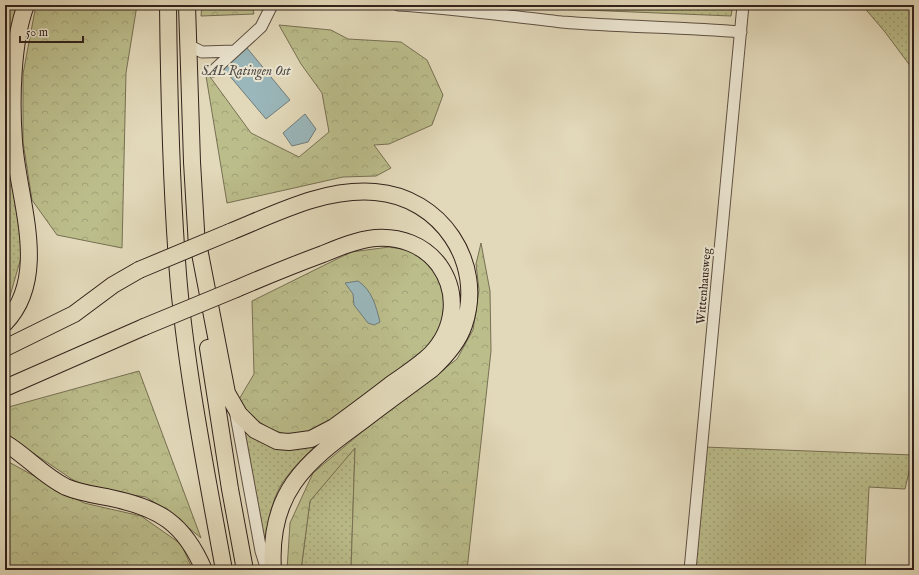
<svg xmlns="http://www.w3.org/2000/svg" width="919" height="575" font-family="'IM FELL English',serif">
<defs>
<pattern id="green-dots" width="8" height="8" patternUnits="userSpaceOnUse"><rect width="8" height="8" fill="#bbbd8b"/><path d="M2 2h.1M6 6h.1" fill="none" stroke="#a1a277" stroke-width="1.8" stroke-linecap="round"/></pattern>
<pattern id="forest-crowns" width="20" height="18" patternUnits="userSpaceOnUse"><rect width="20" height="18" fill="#bbbd8b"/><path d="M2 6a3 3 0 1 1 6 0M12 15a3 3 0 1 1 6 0" fill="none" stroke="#a1a277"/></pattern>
</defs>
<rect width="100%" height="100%" fill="#e2d9ba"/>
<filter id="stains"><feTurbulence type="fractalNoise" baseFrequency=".005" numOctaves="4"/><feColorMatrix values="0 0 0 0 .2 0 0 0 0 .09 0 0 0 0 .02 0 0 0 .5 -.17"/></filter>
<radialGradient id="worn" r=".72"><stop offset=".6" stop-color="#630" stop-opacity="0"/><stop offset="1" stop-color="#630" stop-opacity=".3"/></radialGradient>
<path fill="url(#green-dots)" stroke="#777053" d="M5,5h11l-11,75z
M462,5h271l-2,11z
M862,5h52v66l-29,-39z
M5,104l17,150 -12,42 -5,10z
M244,426l74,17c-13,13 -27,26 -37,42 -10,17 -13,39 -16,58z
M355,447l-4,123h-50l9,-69z
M704,447l209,8 -8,34 -36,-2 -4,83h-171z"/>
<path fill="url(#forest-crowns)" stroke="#777053" d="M36,5h101l-11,68 -4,175 -65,-13 -25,-35 -9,-58v-68z
M202,5h50l2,9 -53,2z
M279,25l52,5 17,9 53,3 26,18 16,35 -11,30 -43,19 -15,1 17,23 -15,8 -33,1 -116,26 -22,-133 46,63 48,24 30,-25 -7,-39 -21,-29z
M481,243l9,48 1,60 -24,219h-116l4,-122 -45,53 -9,69h-14l3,-47 23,-50 50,-42 94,-72 16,-29 6,-40 -3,-26z
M389,247l26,4 20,17 8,15 2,20 -1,18 -12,22 -100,77 -23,13 -20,3 -20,-8 -19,-12 -12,-15 16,-27 -2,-73 99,-49z
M139,371l62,167 -29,-24 -26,-17 -61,-9 -80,-54v-26z
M5,460l79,43 57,13 40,28 12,26h-188z"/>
<path fill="#9ab7bb" stroke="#717b7b" d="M247,48l43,52 -24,19 -43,-51z
M305,114l11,15 -8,13 -16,4 -9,-13z
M358,281c14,9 18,25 22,41l-6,3 -6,-2 -14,-18 -1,-11 -8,-11z"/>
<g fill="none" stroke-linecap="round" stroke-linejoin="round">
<g stroke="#5f5043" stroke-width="13">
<path id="minor" d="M398,5c55,3 109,11 164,17 59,5 120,5 179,10
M188,45l14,7 33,-1
M213,71l48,-44 11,-22
M235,410l26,141 6,19
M690,570l53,-565"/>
</g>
<g stroke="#33221b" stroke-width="18">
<path id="highway" d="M168,5c1,94 3,188 11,281 9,95 28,190 45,284
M187,5l5,157 5,85
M230,232c47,-19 94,-44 145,-40 66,5 110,71 89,133 -6,18 -19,32 -32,44 -24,18 -48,35 -71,53 -57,41 -93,72 -88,148
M197,238l30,155 12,21 16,16 22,11 12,1 22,-3 23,-12c19,-14 38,-28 56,-42 14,-10 29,-19 41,-31 24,-25 28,-61 8,-89 -15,-20 -39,-29 -64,-27 -18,2 -35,9 -52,16 -30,11 -59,23 -87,35
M5,323c46,-48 12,-126 9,-182 -3,-39 -2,-100 12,-136
M5,348l69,-34 39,-29 26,-15
M208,348l22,141 15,81
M5,388l139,-61
M5,443c22,13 38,33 61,44 14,6 30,8 45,11 48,10 73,25 93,72"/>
</g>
<use href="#minor" stroke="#ece6d2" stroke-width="11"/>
<use href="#highway" stroke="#e2d9ba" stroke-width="16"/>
<g stroke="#33221b" stroke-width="18" stroke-linecap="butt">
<path id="highway-bridge" d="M139,270l91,-38
M144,327l92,-38"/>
</g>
<use href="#highway-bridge" stroke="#e2d9ba" stroke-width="16"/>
</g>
<g text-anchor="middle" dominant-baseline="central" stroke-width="4" stroke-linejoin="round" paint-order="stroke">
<g font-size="12" fill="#33221b" stroke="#ece6d2">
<text transform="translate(704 286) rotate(-85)">Wittenhausweg</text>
</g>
<g font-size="13" font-style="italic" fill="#524f4b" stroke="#ece6d2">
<text x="246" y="71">SAL Ratingen Ost</text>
</g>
</g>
<rect width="919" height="575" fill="none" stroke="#e2d9ba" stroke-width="20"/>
<rect x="6" y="6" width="907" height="563" fill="none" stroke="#33221b" stroke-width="2"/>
<rect x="10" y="10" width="899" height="555" fill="none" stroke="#33221b"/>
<path d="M20 36v6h63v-6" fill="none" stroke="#33221b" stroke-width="2"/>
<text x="26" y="36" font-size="12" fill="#33221b" stroke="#ece6d2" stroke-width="3" paint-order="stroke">50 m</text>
<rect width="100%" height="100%" filter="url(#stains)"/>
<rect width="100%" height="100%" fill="url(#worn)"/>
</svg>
